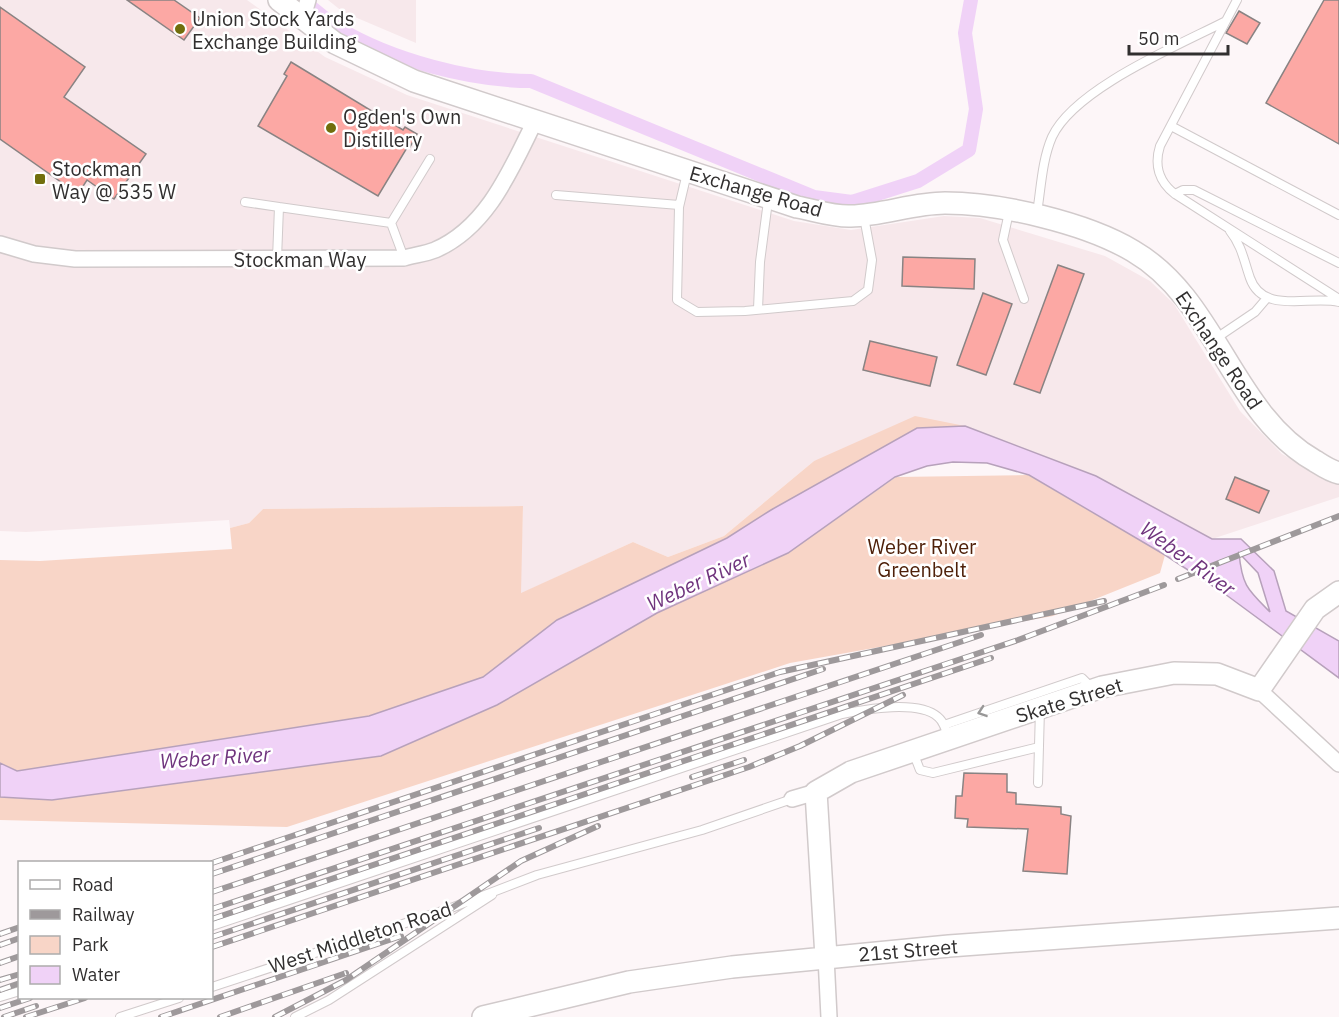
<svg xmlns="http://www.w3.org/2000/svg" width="1339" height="1017" font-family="'IBM Plex Sans',sans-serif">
<rect width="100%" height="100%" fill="#fdf6f8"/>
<path fill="#f7e8eb" d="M0,0h247l78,57 82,38 387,126 57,9 93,-14 36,2 125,38 45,25 24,23 66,107 42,43 42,24 15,3v16l-127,42 -116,-63 -131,-50 -151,35 -90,75 -56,21 -35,-15 -113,52 3,-88 -260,3 -14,14 -19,5 -1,-8 -203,12 -26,-1z
M328,0h88v43l-73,-31z"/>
<path fill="#f8d5c7" d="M915,416l50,10 -48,2 -146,82 -44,28 -170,82 -74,57 -114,39 -352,55 -17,-8v-203l40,1 192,-12 -2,-21 19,-5 14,-14 260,-3 -2,87 112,-51 35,15 56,-21 90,-75z
M1028,475l137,80 -5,18 -107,43 -263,47 -503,164 -287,-7v-23l52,3 329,-44 116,-51 160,-92 131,-60 108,-76z"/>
<path fill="#f0d2f7" stroke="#b7a1bb" stroke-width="1.5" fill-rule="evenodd" d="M965,426l131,50 116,63h29l33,32 12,40 53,30v37l-114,-84 -60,-39 -136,-80 -42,-12 -34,-1 -26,4 -32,11 -107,76 -131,60 -160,92 -116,51 -329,44 -52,-3v-34l17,8 352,-55 114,-39 74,-57 170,-82 44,-28 146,-82zM1239,553l19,20 12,39c-22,-22 -28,-26 -31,-59z"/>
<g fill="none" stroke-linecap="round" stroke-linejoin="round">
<path stroke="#f0d2f7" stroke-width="14" d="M302,0c12,9 24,20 36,28 53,32 133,53 193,53l283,116 38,5 66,-21 51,-31 7,-41 -11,-76 6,-33"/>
</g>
<path fill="#fca8a4" stroke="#898383" stroke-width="1.5" d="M127,0h47l26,18 -16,22z
M1324,0h15v144l-73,-41z
M0,7l85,60 -21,30 82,57 -32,45 -27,-19 -9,14 -78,-55z
M1239,11l21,12 -13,21 -21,-11z
M291,62l112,68 2,-3 12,7 -7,13 -2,-1 -30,50 -120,-70 29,-50 -3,-2z
M903,257l72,2 -1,30 -72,-3z
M1058,265l26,9 -44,119 -26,-9z
M983,293l29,11 -26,71 -29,-10z
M870,341l67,16 -7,29 -67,-16z
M1235,477l34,14 -10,22 -33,-14z
M964,773l43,1v18l9,1v11l45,3v7l10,2 -4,58 -44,-3 5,-42 -61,-2 1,-8 -13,-1 1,-22h6z"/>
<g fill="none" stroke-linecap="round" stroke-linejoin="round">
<g stroke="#d1cacb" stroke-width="10">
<path id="lane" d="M1237,0l-77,146c-6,19 -1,36 15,48l164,105
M1171,126l168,89
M687,173l-8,34 -2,93 20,12 48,-1 108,-10 15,-11 4,-30 -8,-43
M1175,194l8,-4h11l145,73
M556,195l123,10
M245,202l34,5
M1009,212l-6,28 21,59
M1037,213c4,-25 5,-53 15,-76 22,-48 125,-91 172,-115
M391,223l39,-64
M1230,231c12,15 14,30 20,47 13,37 60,17 89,24
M277,259l2,-52 112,16 13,35
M758,309l2,-47 8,-61
M1215,339l40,-27 12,-14
M944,725l138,-47 10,10
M913,752l7,18 13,3 106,-26
M1038,783l2,-74
M212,926l630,-212c24,-5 77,-14 96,3 6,5 8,13 10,21
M212,987l239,-79 86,-33 165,-45 90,-31
M0,997l20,-6
M120,1017l59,-19
M295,1017l34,-17 163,-105"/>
</g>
<g stroke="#d1cacb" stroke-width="18">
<path id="street" d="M303,17l5,-17
M0,244l34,10 41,5 329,-1c10,-3 21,-4 31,-8 53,-23 76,-81 100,-129
M1259,690l80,74
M792,799l24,-7
M826,957l3,60"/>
</g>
<g stroke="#d1cacb" stroke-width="24">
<path id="secondary" d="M279,0l56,43 79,38 383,126c17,3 37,10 54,9 32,-1 63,-13 94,-13 56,0 141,20 188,48 84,49 98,162 182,210 8,5 15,10 24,12
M826,957l-10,-165 35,-20 251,-85 72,-14 43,1 42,16 56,-81 24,-17
M483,1017l146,-35 103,-15 217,-21 390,-28"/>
</g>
<use href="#lane" stroke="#fff" stroke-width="8"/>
<use href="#street" stroke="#fff" stroke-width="15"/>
<use href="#secondary" stroke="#fff" stroke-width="21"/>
<g stroke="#9e999b" stroke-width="6">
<path id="rail" d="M1178,579l161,-63
M692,777l52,-17
M212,863l568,-191 324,-71
M212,874l611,-205
M212,892l769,-257
M212,909l806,-269 146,-55
M212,919l779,-261
M0,934l20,-7
M212,937l327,-109
M0,945l20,-7
M212,947l537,-180 51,-21 103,-51
M0,963l20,-7
M0,980l20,-6
M0,990l20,-7
M0,1008l30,-10
M4,1017l32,-11
M26,1017l59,-19
M161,1017l240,-81
M220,1017l126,-44
M275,1017l71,-37 175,-119 77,-35"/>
</g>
<use href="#rail" stroke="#fff" stroke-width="4" stroke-dasharray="11" stroke-linecap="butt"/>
</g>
<defs><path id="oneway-chevron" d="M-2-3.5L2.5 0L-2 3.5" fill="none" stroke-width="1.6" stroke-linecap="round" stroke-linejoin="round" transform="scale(1.5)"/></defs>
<use stroke="#989797" href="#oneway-chevron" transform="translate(982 712) rotate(161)"/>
<g fill="#716e0d" stroke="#fff" stroke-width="2">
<circle cx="180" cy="29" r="6"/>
<circle cx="331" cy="128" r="6"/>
<rect x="34" y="173" width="12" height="12" rx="3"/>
</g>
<g text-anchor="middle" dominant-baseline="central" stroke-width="5" stroke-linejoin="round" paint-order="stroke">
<g font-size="20" fill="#312f2f" stroke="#fff" text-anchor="start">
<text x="192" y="18">Union Stock Yards<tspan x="192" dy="23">Exchange Building</tspan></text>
<text x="343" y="116">Ogden's Own<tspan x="343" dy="23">Distillery</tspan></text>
<text x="52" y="168">Stockman<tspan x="52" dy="23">Way @ 535 W</tspan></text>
</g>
<g font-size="20" fill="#312f2f" stroke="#fff">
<text transform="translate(756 191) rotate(16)">Exchange Road</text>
<text x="300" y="259">Stockman Way</text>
<text transform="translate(1219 350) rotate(56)">Exchange Road</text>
<text transform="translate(1069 700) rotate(-17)">Skate Street</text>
<text transform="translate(360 937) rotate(-18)">West Middleton Road</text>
<text transform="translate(908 950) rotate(-5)">21st Street</text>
</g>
<g font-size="20" fill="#4e2009" stroke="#fff">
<text x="922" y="546">Weber River<tspan x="922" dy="23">Greenbelt</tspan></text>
</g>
<g font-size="21" font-style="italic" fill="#70357e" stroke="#fff">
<text transform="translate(1188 558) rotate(36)">Weber River</text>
<text transform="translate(698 581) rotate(-25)">Weber River</text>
<text transform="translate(215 757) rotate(-4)">Weber River</text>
</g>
</g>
<rect x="18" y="861" width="195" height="138" fill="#ffffff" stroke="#adacac" stroke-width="1.5"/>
<rect x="30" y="880" width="30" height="9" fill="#ffffff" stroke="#adacac" stroke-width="1.5"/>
<text x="72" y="891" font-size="18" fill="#312f2f">Road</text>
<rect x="30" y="910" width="30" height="9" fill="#9e999b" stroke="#adacac" stroke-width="1.5"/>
<text x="72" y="921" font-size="18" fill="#312f2f">Railway</text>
<rect x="30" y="936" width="30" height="18" fill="#f8d5c7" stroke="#adacac" stroke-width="1.5"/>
<text x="72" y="951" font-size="18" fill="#312f2f">Park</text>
<rect x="30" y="966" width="30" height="18" fill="#f0d2f7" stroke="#adacac" stroke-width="1.5"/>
<text x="72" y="981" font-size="18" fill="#312f2f">Water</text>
<path d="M1129 45v9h99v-9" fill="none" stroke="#312f2f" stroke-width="3"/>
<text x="1138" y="45" font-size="18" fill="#312f2f" stroke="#ffffff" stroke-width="4.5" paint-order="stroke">50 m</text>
</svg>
